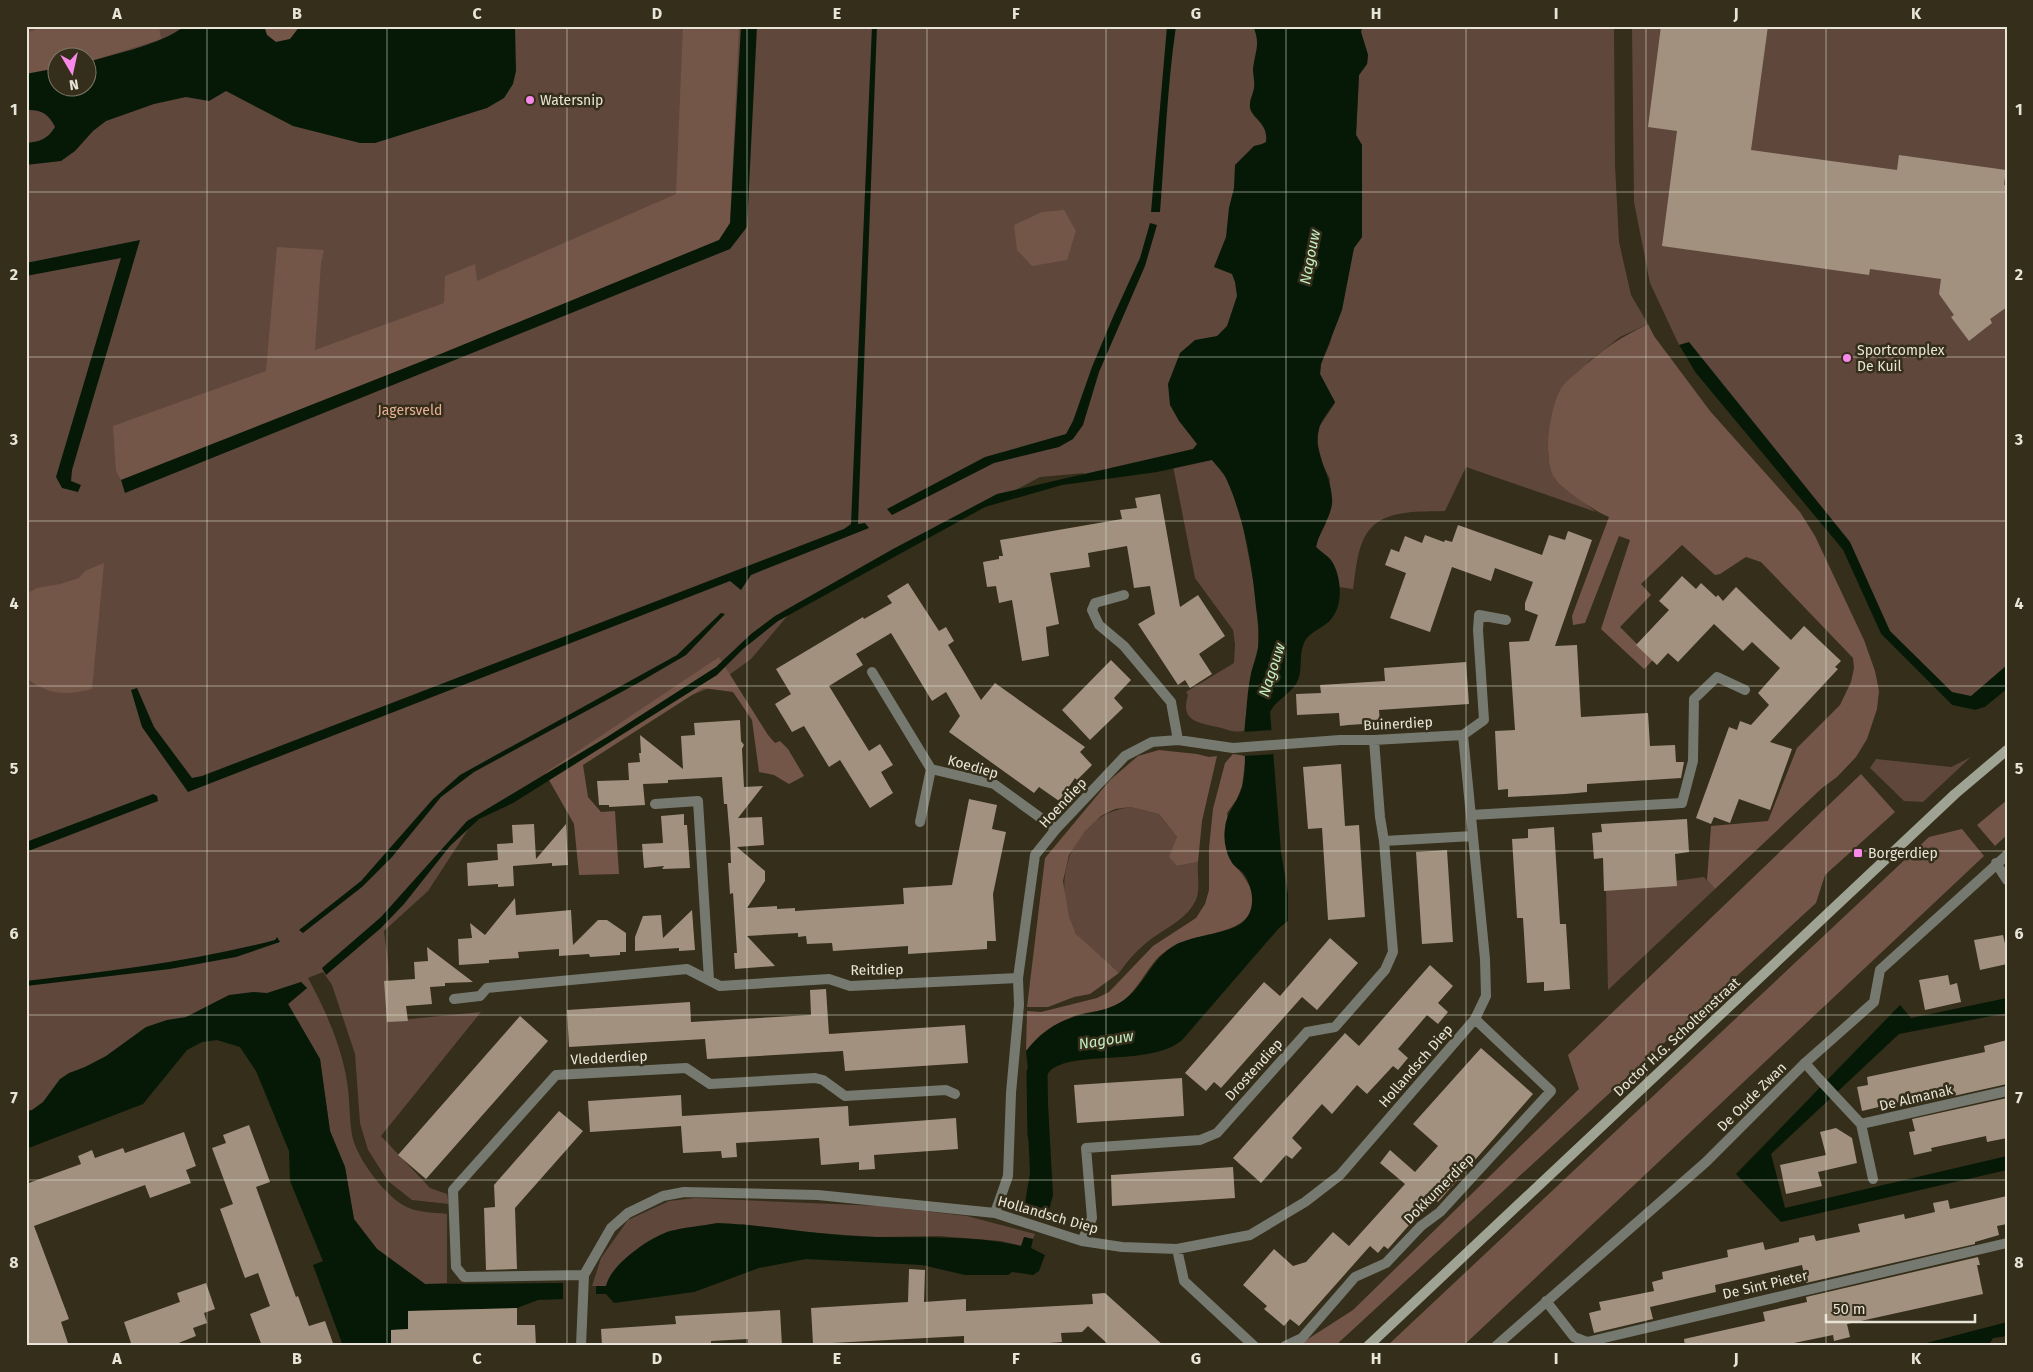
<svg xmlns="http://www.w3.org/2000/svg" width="2033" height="1372" font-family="'Fira Sans',sans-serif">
<rect width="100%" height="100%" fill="#342e1a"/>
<path fill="#5f473c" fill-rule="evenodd" d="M26,26h1260l-6,44 -37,191 -31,199 13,16 8,18 10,33 11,57 4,43v21l-7,25 -7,58c-14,2 -15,-2 -27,-4 -20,-5 -37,-6 -29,-32l-2,-3 48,-29 1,-19 -2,-14 -38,-52 -22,-112 -103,15 15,-8 -45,4 -245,130 -44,52 -37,27 -56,23 -185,113 -45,69 -44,40 4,30 2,60 91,-9 -100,124 49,52 17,6 2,10 -37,-4 -24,-19 -20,-31 -8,-27 -5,-69 -23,-69 -9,-13 -15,6c17,31 34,69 39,104 3,17 2,35 5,53 4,22 31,58 51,70 12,8 30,7 44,9v69l-22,1 -48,-35 -23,-29 -9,-53 -15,-36 -10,-72 -32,-55 19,-16 -6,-6 -275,133zM58,58h30v30h-30z
M1362,26h252l1,139 4,77 12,53 17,29 -28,13 -32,25 -39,87 -1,7 7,23 41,33 -130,-45 -21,44c-24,1 -58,-2 -75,18 -13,15 -14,42 -17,60l-14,-2 -4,-19 -19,-21 2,-8 8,-16 4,-44 -7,-14 -6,-22 2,-16 16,-24 -15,-29 1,-10 9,-21 24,-95 8,-11v-92l-6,-10 3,-60 8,-11 1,-9 -7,-23z
M1632,26h375v663l-22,18 -10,3 -23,-5 -71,-71 -38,-84 -148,-178 -16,-27 -29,-62 -16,-81z
M1971,757l-48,45 -19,-1 -34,-33 6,-9 75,8z
M1130,807l29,7 18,23v29l21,-4c-1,11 2,24 -1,35 -8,23 -35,32 -52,47 -10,8 -19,19 -26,29 -12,-11 -37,-28 -44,-41 -26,-50 -4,-117 55,-125z
M1704,877l11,12 -107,101 -2,-100z
M695,1198l185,8 87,10 68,18 -2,5 -9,-2 -2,9 -21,-5 -62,-5 -63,1 -74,-5 -60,-8 -136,62h-14l9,-28 27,-38 41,-19z"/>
<path fill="#745648" d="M45,26h114l2,13 -73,23v-4h-30l-1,10 -31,6v-41z
M264,26h36l-10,13 -14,3 -9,-7z
M683,26h56l-9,197 -11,17 -276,113 -322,127 -5,-9 -3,-45 153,-55 11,-124 47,3 -3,13 -6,87 129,-47 1,-27 30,-12 2,17 199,-87z
M1064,210l12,21 -9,29 -35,6 -15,-16 -3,-25 28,-13z
M1648,324l6,12 56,75 90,101 15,24 49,104 11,31 4,20 -2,18 -10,30 -11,18 -19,20 -15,11 -107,101 -8,-9 4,-54 57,-5 29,-73 43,-43 11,-23 3,-14 -1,-10 -92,-96 -15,-5 -26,17 -5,1 -33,-30 -41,39 10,11 -31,32 33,33 -9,9 -43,-40 29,-89 -11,-4 -34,87 -12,2 -1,-9 37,-99c-13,-5 -44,-26 -53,-37 -15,-18 -6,-75 6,-93 4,-6 11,-11 17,-16 22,-21 42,-34 69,-47z
M104,563l-12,126c-27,7 -43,6 -66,-11v-84l11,-6 23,-4 19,-6 6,-7z
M719,657l49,78 7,8 5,-2 8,8 16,27 -15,8 -15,-9 -15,-3 -7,-52 -19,-28 -30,-4 -120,77 5,32 13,15 14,-1 4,63 -40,1 -5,-51 -29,-51z
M1159,750l38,4 12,3 8,-1 -15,65 -4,41 -21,4 -8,-9 8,-20 -18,-23 -29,-7 -15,2 -14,7 -16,15 -16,24 -6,26 6,36 7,17 43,39 -29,21 -16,3 -26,10h-21l18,-149 65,-78 28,-24z
M1233,754l13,2 -4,30 -5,13 -10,14 5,50c12,11 28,33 18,50 -11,20 -44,19 -64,29 -8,4 -17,7 -24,12 -13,10 -23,35 -39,47 -16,12 -35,9 -51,16 -14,7 -33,24 -46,34l1,-40 14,1 56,-14 12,-6 44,-46 43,-28 9,-14 4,-14v-42l4,-39 12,-46z
M1861,774l34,38 -70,63 -9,28 -481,443h-38l56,-36 226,-221 -11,-34z
M2007,800v35l-12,11 -18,-21z
M1962,829l22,27 -521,490h-76l542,-509z"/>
<path fill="#061907" d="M185,26h79l3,9 9,7 14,-3 10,-13h215l1,45 -3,13 -9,14 -17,10 -112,35h-15l-67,-17 -67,-35 -17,10 -23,-4 -32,7 -48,17 -13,10 -18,20 -14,10 -35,4v-22c13,-1 22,-4 29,-16 -6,-13 -14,-18 -29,-17v-36l31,-6 1,20h30v-26c32,-10 69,-16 97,-36z
M741,26h16l-10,201 -17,22 -605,244 -4,-13 322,-127 276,-113 11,-17z
M872,26h5l-19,498 7,-1 4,5 -118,47 -10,15 -11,-9 -542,211 -46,-65 -11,-37 6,-2 17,39 38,51 10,-2 642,-247 7,-5z
M1167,26h9c-9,62 -11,124 -16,186h-9z
M1253,26h109l-1,6 7,23 -1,9 -8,11 -3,60 6,10v92l-8,11 -12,62 -21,54 -1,10 15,28c-5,8 -14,18 -16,27 -7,26 15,48 13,75 -2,15 -13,28 -16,43 4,4 11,8 15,13 10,14 13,43 1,58 -7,10 -23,13 -28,25 -6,13 0,28 -8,41 -7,11 -20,16 -26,28l11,140 7,42v27l-9,7 -96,111c-31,30 -120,8 -136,36 -3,4 -2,11 -3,16l-17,-3 1,-19 -2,-18c12,-16 29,-29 48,-34 16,-5 32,-6 47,-15 23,-14 30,-44 54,-57 20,-11 56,-10 70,-25 11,-12 8,-33 -1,-46 -3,-4 -8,-6 -11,-10 -7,-9 -10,-25 -8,-36 2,-18 15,-28 18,-45 4,-23 0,-45 3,-68 1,-14 2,-28 5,-41 2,-9 6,-17 7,-26 2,-13 0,-28 -2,-41 -4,-43 -12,-90 -30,-129 -3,-6 -9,-12 -14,-18l-55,12 -95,13 -77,22 -207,114 -35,28 -26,26 -204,128 -34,16 -29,27 -46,58 -23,24 -55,47 -4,-7 59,-51 86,-96 140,-84 109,-70 35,-33 24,-18 118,-67 104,-55 196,-45 4,-5 -18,-23 -9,-16 -2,-21 12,-31 15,-13 22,-4 10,-10 10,-30 -2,-14 -3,-8 -18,-7 12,-30 3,-29 5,-20 1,-23 19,-19 8,-2 4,-2c3,-21 -18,-24 -16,-38 0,-5 3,-10 4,-16 1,-6 -1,-13 -1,-19 2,-18 8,-25 0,-43z
M1150,223l7,2 -12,41 -46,106 -16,53 -10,14 -14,8 -65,16 -102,52 -5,-6 98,-52 81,-23 7,-13 19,-54 21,-50 27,-59z
M140,240l-68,230 -1,11 10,4 -3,7 -16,-4 -6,-11 65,-219 -95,18v-13z
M1689,342l161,200 40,89 62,61 19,4 36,-31v24l-22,18 -10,3 -23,-5 -71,-71 -38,-84 -148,-178 -16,-27z
M721,613l4,1 -39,41 -48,28 -164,89 -33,25 -49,60 -30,30 -59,46 -4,-3 62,-49 72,-82 27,-24 217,-120z
M153,794l4,2 1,5 -132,51v-10z
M277,937l3,5 -44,15 -66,12 -144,17v-5c84,-10 167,-20 249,-41z
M301,982l6,6 -19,16 32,55 10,72 15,36 9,52 23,30 48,35 138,-1v16l-25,1 -21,8 -109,3v18l-17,1v16h-48l-30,-81 10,-4 -33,-80 -1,-30 -33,-80 -16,-24 -23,-7 -15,2 -15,8 -44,54 -117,45v-38l6,-1 11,-8 17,-23 9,-6 16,-6 21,-11 40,-29 21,-7 19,-3 43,-22 24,-3 14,1z
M2007,998v15l-108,21 -128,120 14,54 222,-52v14l-226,52 -45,-48 164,-169 11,13z
M1035,1105l13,1 5,89 -4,15 -24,-7 5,-30 -3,-67z
M717,1223c53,2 106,13 160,14 48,1 96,-2 144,9l3,-9 9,2 -2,9 14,7 -6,16 -6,4 -21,-3 -4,3h-43l-43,-10 -116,-6 -47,9 -65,24 -80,11 -8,-9h-10v-8h10c4,-21 44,-49 64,-55 15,-4 32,-5 47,-8z
M2007,1322v14l-14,2 -4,7 -74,1z"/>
<path fill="#342e1a" d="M1273,730l2,24 -32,2 -1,-24z"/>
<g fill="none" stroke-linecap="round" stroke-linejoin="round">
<path stroke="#061907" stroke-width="21" d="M1038,1135l-1,-62 4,-11"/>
</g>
<path fill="#a2917e" d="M1661,26h107l-17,124 146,20 2,-15 107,15 -2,15h3v122l-17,12 2,4 -23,18 -18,-24 3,-2 -15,-21 2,-15 -71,-10 -1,6 -207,-29 15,-115 -29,-4z
M1160,494l20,113 18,-12 27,41 -26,18 13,20 -22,14 -5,-8 -7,5 -40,-61 17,-10 -5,-28 -16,2 -7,-42 -39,7 2,14 -40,6 9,51 -13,3 3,29 -27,5 -10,-61 -13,3 -3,-17 -9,1 -4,-25 16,-3v-3h4l-3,-16 122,-21 -2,-9 17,-2 -2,-10z
M1458,525l84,30 7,-20 16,5 3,-9 24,9 -37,106 22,-1 4,72 67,-4 2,33 25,-1 1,17h8l-3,16 -94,6v8l-22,2 -57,3v-8l-10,1 -3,-59 20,-1 -6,-88 20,-1 9,-26 -13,-5v-7l8,-21 -38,-14 -4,13 -39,-14 -22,65 -40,-14 16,-45 -21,-8 6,-16 8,3 6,-16 17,7 3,-8 19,7 1,-2 7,2z
M1682,576l14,13 5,-6 15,14 2,-2 5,6 13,-14 55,53 13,-14 37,35 -6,6 3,2 -68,73 22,7 -22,61 -31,-11 -9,24 -16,-6 -3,7 -15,-6 33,-91 8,3 3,-9 11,4 18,-20 -11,-12 22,-25 -28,-26 -9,9 -29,-27 -36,38 -10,-9 -11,12 -21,-20 33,-35 -10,-9z
M908,583l31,48 7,-4 8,14 -6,4 33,55 14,-17 90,64 -5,5 12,13 -15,15 -2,-2 -16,23 -20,-14 -5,6 -85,-61 11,-16 -14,-24 -14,9 -41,-68 -35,21 7,11 -34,21 40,65 11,-7 13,21 -12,7 12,21 -23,15 -30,-48 -11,7 -25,-41 -12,6 -17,-28 16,-10 -15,-25 87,-52 1,2 28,-16 -5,-7z
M1111,660l20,20 -17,18 9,10 -33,32 -28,-30z
M1466,662l3,42 -90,6 1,13 -32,2 -8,1 -1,-13 -42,2 -1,-21 25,-1 -1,-8 65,-4 -1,-13z
M740,720l1,21 3,4 -2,4 2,38 19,-1 -25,32 24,-1 2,28 -27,2 28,24v10l-18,27 30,-2v3l18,-1v3l109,-7 -1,-16 49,-3 17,-86 28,6 -5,24 14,3 -13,62 3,47h-9v8l-79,5v-8l-75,5 -1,-8 -25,1 -1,-8 -8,1v-4l-51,3 28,30 -40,3 -1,-16h3l-4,-60 -3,1 -2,-31h3l-1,-23 -3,-36h-3l-2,-27 -54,3v3l-25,1 2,21 -36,2v-2h-10l-2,-24 32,-1 -1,-17 12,-1 -1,-9h2l-1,-18 43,34 -2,-33 14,-1 -1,-12z
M1341,764l4,62 14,-1 6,92 -37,3 -6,-92 -14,1 -5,-62z
M684,814v11h3l3,43 -28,1 2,-3 -20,2 -2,-24 21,-1 -2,-27z
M1687,819l2,33 -14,2 2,32 -73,5 -1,-33 -9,1 -2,-26 10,-1 -1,-8z
M534,824l2,35 30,-35 2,41 -16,1v-3l-39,3 1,20 -16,1v-3l-30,2 -1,-23 31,-3 -1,-16 16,-1 -1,-18z
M1554,827l6,97h6l4,65 -26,2v-9l-17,1 -4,-65h-6l-5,-79 16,-1v-9z
M1447,850l6,92 -31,2 -6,-92z
M515,898l1,17 55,-5 2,35 25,-25h9l19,13v19h-6v3l-30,2 -1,-3 -30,2v-7l-41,3 1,6 -30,2v3l-30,2 -1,-26 14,-1 -2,-15 15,12z
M692,910l3,40 -16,1v-3l-44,3v-14l8,-21 18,-1 2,23z
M2003,935l4,17v12l-27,6 -6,-30z
M1330,938l28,25 -41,47 -15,-13 -81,91 -7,-6 -8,9 -21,-18 79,-91 16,14z
M427,947l46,35 -28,1v3l-15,1 2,17 -26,2 2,15 -21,1 -3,-41 31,-2 -1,-17 14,-1z
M1430,965l23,21 -15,17 10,9 -10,12 -11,-9 -29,34 10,9 -10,12 -5,-4 -26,28 -10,-9 -25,29 -10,-10 -30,34 10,10 -10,11 -6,-4 -25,28 -28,-25 112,-125 14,13z
M1948,975l2,10 7,-2 4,19 -36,8 -6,-30z
M826,989l3,45 136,-9 3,38 -123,8 -2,-20 -136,8 -2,-20 -136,8 -2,-37 123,-8 1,20 120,-7 -1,-25z
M520,1016l28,25 -122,138 -28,-24z
M2007,1040v44l-98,22 -1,-6 -46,11 -5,-24 11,-2 -1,-8 118,-25 -1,-6z
M1481,1048l52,46 -95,108 -5,-4 -45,51 -4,-3 -6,7 -8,-7 -71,80 -9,-7 -6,7 -20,-17 3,-3 -24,-21 31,-36 19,17 13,-4 27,-30 16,14 56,-62 -25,-21 10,-13 25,22 23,-26 -25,-22z
M1182,1078l2,38 -107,7 -3,-38z
M681,1095l1,21 166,-10 1,20 107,-8 2,31 -84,6 1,14 -16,1v-8l-38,3 -2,-27 -83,5 1,14 -15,1 -1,-7 -38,2 -2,-27 -91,6 -2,-31z
M2007,1098v40l-20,4 -1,-6 -55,12 1,3 -18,4 -5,-23 6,-1 -3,-12z
M559,1111l24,20 -68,77 2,61 -31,1 -2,-62 11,-1 -1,-22z
M249,1125l21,57 -14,5 40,110 2,-1 11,30 16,-5 9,25h-72l-12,-32 20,-8 -12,-33 -13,5 -3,-8 -22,-61 13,-5 -21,-56 14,-5 -3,-8z
M1836,1128l16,10 5,25 -39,9 4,14 -36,8 -6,-29 46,-10 -6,-23z
M184,1132l12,34 -10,4 5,13 -41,15 -5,-13 -111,41 35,93 -8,3 8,24h-43v-162l55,-20 -3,-8 14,-6 3,8 28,-10 2,5z
M1233,1167l2,31 -123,8 -1,-31z
M2007,1196v28l-10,2 2,9 -24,7v2l-169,39 -4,-18 -87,20 1,7 -66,15 3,12 -59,14 -5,-20 12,-3 -2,-8 55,-11 -2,-9 11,-3 -1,-7 66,-15 -1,-7 36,-8 2,8 34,-8v-4l15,-3 2,6 44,-9 -2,-8 46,-10 1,5 30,-7 -2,-9 15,-3 2,9z
M1978,1257l2,8h-3l6,29 -136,30 3,13 -16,4 -1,-6 -44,9v2h-104l-1,-7 81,-18 -2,-9 44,-10 -1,-5z
M909,1269l16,1 -1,32 42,-3v12l127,-7 -1,-10 13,-1 59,53h-54l-22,-20 -6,6 -21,1 1,9 -26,2 -72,2v-10l-151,8 -2,-36 97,-6z
M206,1283l9,26 -11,4 3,10 -14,5 3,8 -25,10h-39l-8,-24 56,-20 -3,-9z
M517,1308v17h18l1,21h-145v-16l17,-1v-18z
M780,1310l2,36h-34v-7l-37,2v5h-109l-1,-17 75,-5 -1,-8z"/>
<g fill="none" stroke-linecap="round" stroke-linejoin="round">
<path stroke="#76796f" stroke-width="10" d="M1805,1063l15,17"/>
<path stroke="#76796f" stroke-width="10" d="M872,672l59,97 -11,53
M1178,740l55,8 107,-8h34l89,-5 21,-15 -6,-90 1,-15 27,5
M931,769l63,15 62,45
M655,804l43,-3 11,179
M1471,815l211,-12 11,-42 1,-62 23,-22 28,13
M1384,841l89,-5
M1996,863l11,17
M454,999l26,-3 7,-8 200,-19 33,17 109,-7 21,7 168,-8
M1820,1080l41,44 146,-33
M1861,1124l12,55
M995,1213l13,-37 3,-83 8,-88 -1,-27 17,-123 21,-26 69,-73 27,-14 26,-2 -7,-38 -47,-56 -25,-21 -7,-15 3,-7 29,-8
M1082,1241l10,-23 -6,-70 114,-8 17,-7 90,-101 28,-5 50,-57 8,-18 -9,-111 -4,-24 -6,-77
M1177,1249l7,32 70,65
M584,1275l-120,2 -8,-10 -3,-77 103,-115 130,-7 24,16 105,-6 8,2 22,16 101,-6 9,4
M1546,1301l28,36 13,5 420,-99
M581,1346l3,-71 27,-47 17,-15 35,-17 21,-4 134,3 177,18 87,28 40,6 55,2 73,-14 55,-33 35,-27 135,-156 11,-23 -1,-37 -22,-224
M1285,1346l17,-8 53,-61 31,-14 35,-37 19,-14 111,-121 -76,-72
M1496,1346l210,-184 99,-99 69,-61 6,-32 127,-115"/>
<path stroke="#9fa393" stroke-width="10" d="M1368,1346l587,-552 52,-44"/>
</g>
<path fill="none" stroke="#e8e5d8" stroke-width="1" stroke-opacity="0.55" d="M207,26v1320M387,26v1320M567,26v1320M747,26v1320M927,26v1320M1106,26v1320M1286,26v1320M1466,26v1320M1646,26v1320M1826,26v1320M26,192h1981M26,357h1981M26,521h1981M26,686h1981M26,851h1981M26,1015h1981M26,1180h1981"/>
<g fill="#f888ea" stroke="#342e1a" stroke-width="2">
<circle cx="530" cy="100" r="5"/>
<circle cx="1847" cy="358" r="5"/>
<rect x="1853" y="848" width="10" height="10" rx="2.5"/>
</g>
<g text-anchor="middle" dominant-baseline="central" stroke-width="5" stroke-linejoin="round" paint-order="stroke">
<g font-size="14" fill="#e8e5d8" stroke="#342e1a" text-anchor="start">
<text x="540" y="100">Watersnip</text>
<text x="1857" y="350">Sportcomplex<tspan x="1857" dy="16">De Kuil</tspan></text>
<text x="1868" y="853">Borgerdiep</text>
</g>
<g font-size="14" fill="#ebb298" stroke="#342e1a">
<text x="410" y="410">Jagersveld</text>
</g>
<g font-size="14" fill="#e8e5d8" stroke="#342e1a">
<text transform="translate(1398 724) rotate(-3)">Buinerdiep</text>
<text transform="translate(973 767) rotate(16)">Koediep</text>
<text transform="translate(1063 803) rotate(-47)">Hoendiep</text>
<text transform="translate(877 970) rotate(-1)">Reitdiep</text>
<text transform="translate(1677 1037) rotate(-43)">Doctor H.G. Scholtenstraat</text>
<text transform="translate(609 1058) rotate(-3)">Vledderdiep</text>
<text transform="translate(1416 1066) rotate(-49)">Hollandsch Diep</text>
<text transform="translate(1254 1070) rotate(-48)">Drostendiep</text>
<text transform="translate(1752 1097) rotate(-45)">De Oude Zwan</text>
<text transform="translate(1916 1098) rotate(-13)">De Almanak</text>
<text transform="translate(1439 1189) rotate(-45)">Dokkumerdiep</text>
<text transform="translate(1048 1215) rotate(16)">Hollandsch Diep</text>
<text transform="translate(1765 1285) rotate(-13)">De Sint Pieter</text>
</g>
<g font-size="15" font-style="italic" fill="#c3efc3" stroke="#342e1a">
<text transform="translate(1310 257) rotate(-79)">Nagouw</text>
<text transform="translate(1272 670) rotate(-72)">Nagouw</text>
<text transform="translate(1106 1040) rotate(-9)">Nagouw</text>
</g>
</g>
<rect width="2033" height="1372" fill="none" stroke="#342e1a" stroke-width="55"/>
<g transform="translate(72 72) rotate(171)"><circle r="24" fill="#342e1a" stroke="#7c7766"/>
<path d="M0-4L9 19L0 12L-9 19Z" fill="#f888ea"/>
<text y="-8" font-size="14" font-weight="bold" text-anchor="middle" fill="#e8e5d8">N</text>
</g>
<path d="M1826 1314v8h149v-8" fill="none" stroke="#e8e5d8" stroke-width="2.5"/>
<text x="1833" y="1314" font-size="15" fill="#e8e5d8" stroke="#342e1a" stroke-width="4" paint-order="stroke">50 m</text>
<rect x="28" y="28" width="1978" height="1316" fill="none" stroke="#e8e5d8" stroke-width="2"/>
<g font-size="16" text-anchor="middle" font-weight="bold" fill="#e8e5d8">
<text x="117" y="19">A</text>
<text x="297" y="19">B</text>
<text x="477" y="19">C</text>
<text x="657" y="19">D</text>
<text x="837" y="19">E</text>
<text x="1016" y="19">F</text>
<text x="1196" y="19">G</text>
<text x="1376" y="19">H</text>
<text x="1556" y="19">I</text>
<text x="1736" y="19">J</text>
<text x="1916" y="19">K</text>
<text x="14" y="115">1</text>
<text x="2019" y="115">1</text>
<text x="14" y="280">2</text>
<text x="2019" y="280">2</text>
<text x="14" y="445">3</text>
<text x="2019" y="445">3</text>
<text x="14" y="609">4</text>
<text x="2019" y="609">4</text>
<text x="14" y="774">5</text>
<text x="2019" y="774">5</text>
<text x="14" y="939">6</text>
<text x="2019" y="939">6</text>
<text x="14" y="1103">7</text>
<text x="2019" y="1103">7</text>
<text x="14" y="1268">8</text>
<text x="2019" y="1268">8</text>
<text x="117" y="1364">A</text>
<text x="297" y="1364">B</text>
<text x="477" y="1364">C</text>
<text x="657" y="1364">D</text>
<text x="837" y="1364">E</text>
<text x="1016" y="1364">F</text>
<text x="1196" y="1364">G</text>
<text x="1376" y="1364">H</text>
<text x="1556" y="1364">I</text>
<text x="1736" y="1364">J</text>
<text x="1916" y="1364">K</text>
</g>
</svg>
